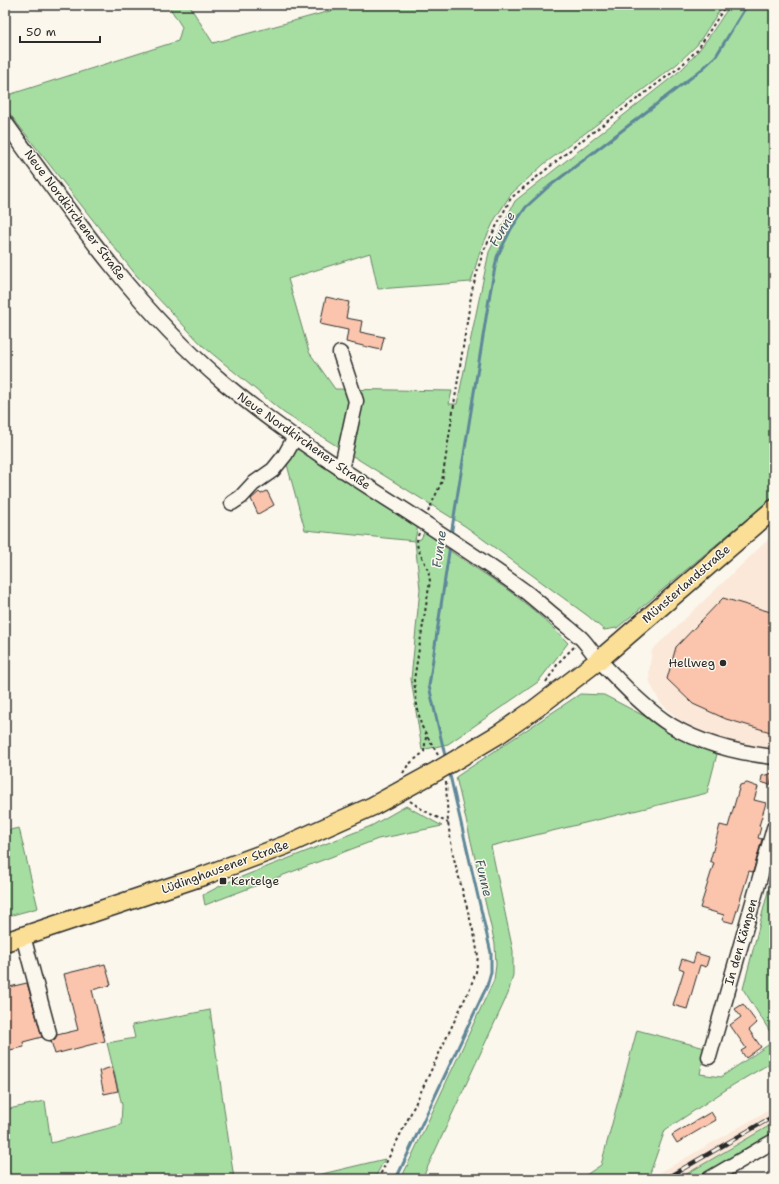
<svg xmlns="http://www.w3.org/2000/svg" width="779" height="1184" font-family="'Shantell Sans',sans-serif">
<rect width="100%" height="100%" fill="#fbf7ec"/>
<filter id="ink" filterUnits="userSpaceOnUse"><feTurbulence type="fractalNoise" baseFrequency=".025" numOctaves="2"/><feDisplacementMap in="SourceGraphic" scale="8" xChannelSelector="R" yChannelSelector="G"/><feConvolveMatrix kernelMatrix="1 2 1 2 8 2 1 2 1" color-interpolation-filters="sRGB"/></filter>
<g filter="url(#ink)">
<path fill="#fbe8d9" d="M774,534v221l-63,-18 -33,-18 -18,-17 -10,-19 -1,-12 3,-21z
M774,1107v16l-96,56h-29z"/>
<path fill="#a6dea2" stroke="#688466" d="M168,5h21l24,38 139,-38h371l-26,40 -20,19 -133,100 -33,30 -16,25 -15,32 -9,31 -93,7 -8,-36 -82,26 21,73 26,37 117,2 -3,13h8l32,-152 26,-51 166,-131c20,-19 34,-42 49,-65h44v491l-157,132 -13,2 -16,-14 -123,-90 -181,-113 -81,-67 -67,-71 -127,-162 -4,11v-28l173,-55 4,-14z
M296,444l122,81 -3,15 6,-1 4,-9c20,20 47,35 70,51 27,18 51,39 73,62l-30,39 -90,62 -26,6 -11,-71 9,-90 -5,-48 -110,-11 -19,-69z
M580,694l24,1 113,59 -10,39 -216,53 22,105v24l-5,19 -86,185h-21l93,-199 2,-15 -1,-21 -39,-167z
M406,806l36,20 -64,13 -173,66 -2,-10 23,-12 145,-57z
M19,828l19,80 -33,9v-86z
M774,868v170l-31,-49z
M210,1010l24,169h-229v-84l4,14 36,-8 6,42 70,-18 1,-20 -15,-62 28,-5 -3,-13z
M637,1030l68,18 -5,26 21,3 53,-36v20l-41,24 -68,45 -17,49h-68l21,-14z
M774,1123v14l-72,42h-24z
M385,1159l-11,20h-73z"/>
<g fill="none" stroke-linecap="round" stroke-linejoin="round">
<path stroke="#5e8798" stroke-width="3" d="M451,535l39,-242 7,-36 14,-28 15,-22 21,-19 154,-118 15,-14 31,-51
M446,760l-17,-74 21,-141
M396,1179l91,-193 4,-14v-19l-42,-182"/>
</g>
<path fill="#fbc5ad" stroke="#2b2b2b" d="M326,297l23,5 -3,16 16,3 -2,11 24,5 -3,13 -35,-8 2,-12 -28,-6z
M267,491l7,14 -16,9 -7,-15 8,-7 2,2z
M723,598l51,15v120l-48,-14 -33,-15 -26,-25 9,-32z
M773,773l-3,12 -9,-3 1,-6z
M747,783l11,4 -4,13 12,3 -7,23 2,1 -3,11 4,1 -9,33 -4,-1 -16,52 -11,-3 2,-5 -24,-7 14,-45 -4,-2 10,-36 8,2 12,-42z
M696,953l13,4 -3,10 -6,-2 -13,44 -14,-4 11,-35 -5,-2 3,-9 11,4z
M105,964l6,21 -19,5 13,51 -50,13 -4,-13 4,-2 2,-4 21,-5 -14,-56z
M27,983l15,54 -19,5 1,5 -19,4v-63z
M743,1004l14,19 -8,7 12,17 -15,11 -5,-7 5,-3 -16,-23 11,-8 -6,-8z
M112,1067l6,24 -14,3 -5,-23z
M711,1112l5,8 -39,23 -5,-8z"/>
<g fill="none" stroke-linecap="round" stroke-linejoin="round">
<g stroke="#2b2b2b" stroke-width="17">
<path id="minor" d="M5,122c66,92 132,187 219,261 94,79 203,136 302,209 10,8 21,18 31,26 8,7 16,13 24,20 7,7 12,16 19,23 22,23 45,48 72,65 30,18 67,27 102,31
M340,353l16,48 -15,69
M232,503l9,-6 12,-13 20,-14 12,-15 10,-18
M23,936l26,97
M709,1057l65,-229
M709,1179l65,-38"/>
</g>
<g stroke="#2b2b2b" stroke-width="21">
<path id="major" d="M459,758l40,-24 36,-25 64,-49 175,-151
M5,942l201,-67 80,-30 87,-39 64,-35"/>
</g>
<path stroke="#2b2b2b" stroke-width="2" stroke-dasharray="3 3" stroke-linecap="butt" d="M428,512l14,-31 30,-191 11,-38 28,-54 74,-60 96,-72 17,-17 28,-44
M419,533c-6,15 4,23 8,35 2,4 2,9 3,13l-16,99 3,25 4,20 17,30
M546,682l13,-20 15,-15
M403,773l5,-8 16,-13 2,-15
M410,801l13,9 25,13
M378,1179l31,-62 61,-129 6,-16 2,-16 -3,-18 -22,-83 -5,-32 -2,-41"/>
<use href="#minor" stroke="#fbf7ec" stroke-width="14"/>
<use href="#major" stroke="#fbdf96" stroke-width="18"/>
<g stroke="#2b2b2b" stroke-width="4.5">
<path id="rail" d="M665,1179l109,-63"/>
</g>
<use href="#rail" stroke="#fbf7ec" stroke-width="3" stroke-dasharray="9" stroke-linecap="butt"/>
<g stroke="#2b2b2b" stroke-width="21" stroke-linecap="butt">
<path id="major-bridge" d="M437,771l22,-13"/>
</g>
<use href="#major-bridge" stroke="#fbdf96" stroke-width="18"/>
</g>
</g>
<g fill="#2b2b2b" stroke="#fbf7ec" stroke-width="1.5">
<circle cx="723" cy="663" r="4"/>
<rect x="219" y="877" width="8" height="8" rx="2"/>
</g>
<g text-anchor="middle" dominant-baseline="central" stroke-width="3" stroke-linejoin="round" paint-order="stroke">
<g font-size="12" fill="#2b2b2b" stroke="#fbf7ec">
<text transform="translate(75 215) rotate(53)">Neue Nordkirchener Straße</text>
<text transform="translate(304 441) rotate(35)">Neue Nordkirchener Straße</text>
<text transform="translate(686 584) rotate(-41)">Münsterlandstraße</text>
<text transform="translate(225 867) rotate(-20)">Lüdinghausener Straße</text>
<text transform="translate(741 942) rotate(-74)">In den Kämpen</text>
</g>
<g font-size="12" fill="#2b2b2b" stroke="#fbf7ec" text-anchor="end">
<text x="715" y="663">Hellweg</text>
<text x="231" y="881" text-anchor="start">Kertelge</text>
</g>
<g font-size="13" font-style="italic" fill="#445962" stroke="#fbf7ec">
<text transform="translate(502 229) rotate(-60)">Funne</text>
<text transform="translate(439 549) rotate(-82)">Funne</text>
<text transform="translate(484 878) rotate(77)">Funne</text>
</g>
</g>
<rect width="779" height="1184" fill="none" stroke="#fbf7ec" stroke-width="20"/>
<rect x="10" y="10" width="759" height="1164" fill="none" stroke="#2b2b2b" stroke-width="1.5" filter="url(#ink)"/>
<path d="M20 36v6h80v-6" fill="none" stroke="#2b2b2b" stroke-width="2"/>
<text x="26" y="36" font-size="12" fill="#2b2b2b" stroke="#fbf7ec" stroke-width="3" paint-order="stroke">50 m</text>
</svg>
